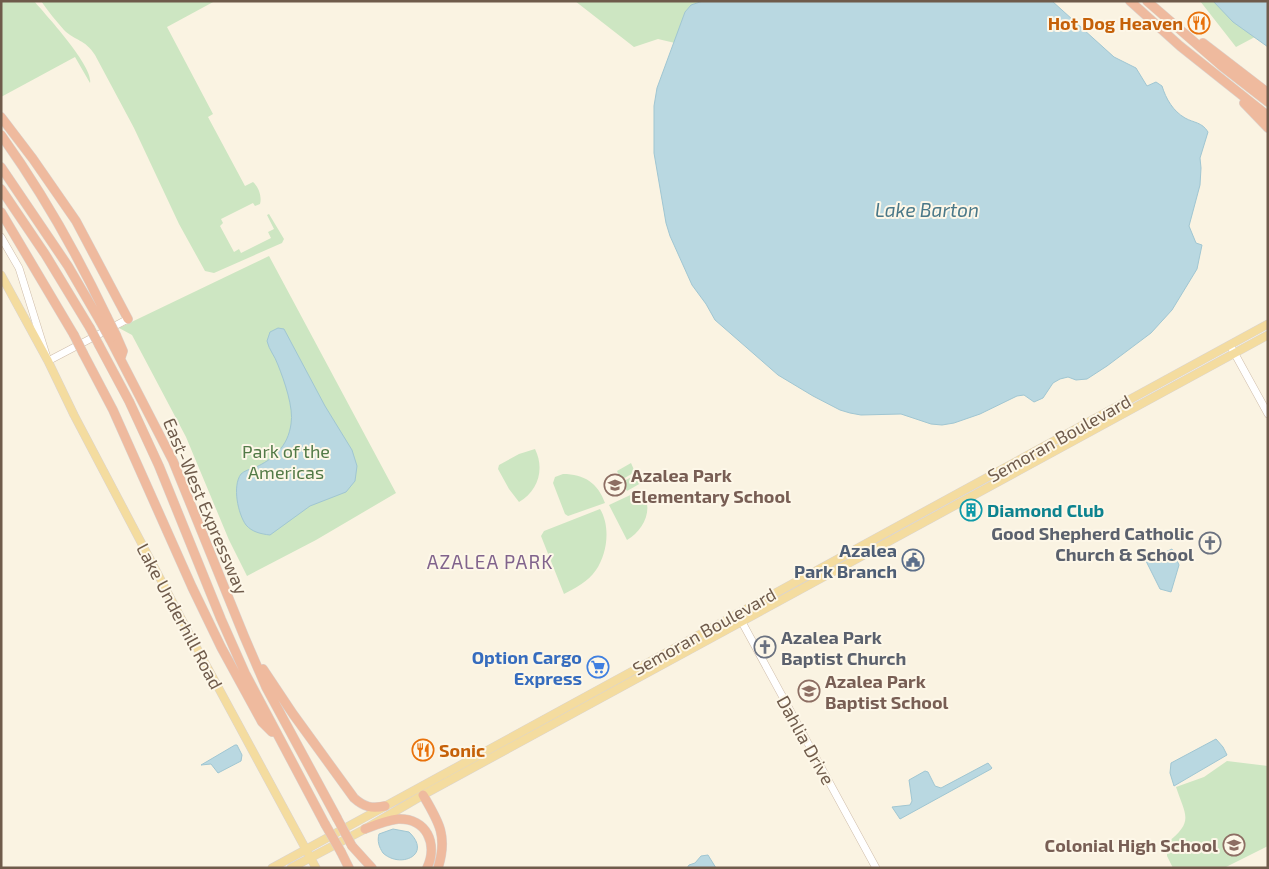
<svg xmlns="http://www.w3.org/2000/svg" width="1269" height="869" font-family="'Exo 2',sans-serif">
<rect width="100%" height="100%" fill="#faf3e2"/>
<path fill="#cde6c2" d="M1,1h33c12,14 60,66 56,82l-15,-26 -74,40z
M41,1h174l-48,26 46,87 -5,3 37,69 8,-4c6,5 9,15 7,22l-5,2 -2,-3 -32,16 2,4 -3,3 14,26 5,-3 2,4 30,-15 -3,-6 6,-3 -7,-14 2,-1 15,25 -2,4 -68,30 -9,-2 -26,-47 -45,-96 -39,-73c-10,-16 -20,-14 -31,-25 -8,-9 -16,-19 -23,-29z
M575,1h128l-12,4 -6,7 -10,31 -17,-4 -24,8z
M1200,1h57l11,29 -32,17z
M269,256l127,237 -80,47 -69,36 -18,-36 -43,-103 -54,-102 -13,-7z
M535,449c10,20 3,42 -16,53l-10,-13 -11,-20 1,-4 20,-11z
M631,463l4,9 -14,8 -4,-9z
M563,474c21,0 35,9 42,29l-37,13 -3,-2 -12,-31 2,-6z
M637,474l4,9 -14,8 -5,-9z
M641,490c14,18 3,40 -14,50l-18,-35z
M600,509c11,18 7,45 -4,61 -8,12 -21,18 -32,24l-23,-58 3,-5z
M1227,761l41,5v80l-44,22h-51l-6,-12v-13c27,-22 19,-26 9,-56l28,-10z"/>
<path fill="#b9d8e1" stroke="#a0c6d2" d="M703,1h349l62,56 22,11 11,18 9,-4 6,4c4,13 11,25 23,32 9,5 17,4 23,14l-8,26 1,10 -1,17 -11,41 7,17 6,2 -5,24 -25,41 -21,23 -44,33 -20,13 -11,1 -8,-3 -8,2 -7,4 -10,15 -9,4 -10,-7 -7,1 -37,18 -26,9 -12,2 -11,-1 -30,-10 -40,1 -11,-2 -10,-3 -27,-14 -35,-21 -63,-55 -9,-16 -14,-19 -22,-49 -4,-13 -12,-70v-47l3,-18 28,-76 6,-7z
M1213,1h55v46l-35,-25z
M278,328l6,1 41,77 27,44 5,16 -2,15 -9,11 -36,14 -40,29c-9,-1 -18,-3 -24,-10 -8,-11 -14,-39 -5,-51 3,-3 9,-5 13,-6 20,-9 34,-22 37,-44 3,-16 -7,-44 -13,-59 -3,-9 -9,-15 -11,-24l3,-9z
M1172,549l7,16 -8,27 -11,-3 -14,-28z
M1216,739l7,8 4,8 -53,31 -4,-13 1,-10z
M235,745h2l5,10 -1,6 -23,12 -7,-9 -10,1z
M988,763l4,5 -1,1 -91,50 -8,-12 18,-2 2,-4 -3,-21 16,-9 3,1 7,14 6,2z
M393,829l16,3c24,23 -9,37 -26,21 -4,-6 -6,-12 -4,-19z
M708,855l8,13h-29l2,-3 6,-2 6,-7z"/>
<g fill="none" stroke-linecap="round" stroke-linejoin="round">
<g stroke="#cfbdaa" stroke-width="8">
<path id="secondary" d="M1,237l18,31 29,93 80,-42
M1230,345l38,69
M737,613l139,255"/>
</g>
<g stroke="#dad4d0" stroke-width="9">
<path id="primary" d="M1,275l47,86 26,54 118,224 124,229
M272,868l996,-544
M291,868l74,-39 58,-34 845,-460"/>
</g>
<g stroke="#dad4d0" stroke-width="10">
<path id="highway" d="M1130,1l50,45 88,70
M1147,1l76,66 45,35
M1203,43l65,50
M1244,103l24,25
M1,117l32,42 43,62 52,98
M1,135c41,57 76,119 106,182
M1,167l67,99 32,55
M1,189l44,65 45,74
M1,212l73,123
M116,335l7,16 -2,6
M110,339l63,122 71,175 22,51 71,131
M99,345l30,56 30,65 62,153 24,54 80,151
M83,353l30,57 79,177 29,60 41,75 10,10
M263,669l30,45 61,84c10,9 18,11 31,8
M423,795c16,27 25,41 15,73
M365,829c10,-4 22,-9 33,-10 29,-1 40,25 29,49
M352,846l20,22
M341,852l8,16"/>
</g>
<use href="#secondary" stroke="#fff" stroke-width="7"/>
<use href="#primary" stroke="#f4dc9f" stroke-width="8"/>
<use href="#highway" stroke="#efba9e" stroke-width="9"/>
<g stroke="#dad4d0" stroke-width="10" stroke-linecap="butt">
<path id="highway-bridge" d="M107,317l9,18
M100,321l10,18
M90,328l9,17
M74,335l9,18
M337,818l15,28
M325,824l16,28"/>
</g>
<use href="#highway-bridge" stroke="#efba9e" stroke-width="9"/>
</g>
<defs>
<g id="restaurant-ring" transform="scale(1.125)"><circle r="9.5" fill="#fdf7e8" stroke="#e8710a" stroke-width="1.5"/><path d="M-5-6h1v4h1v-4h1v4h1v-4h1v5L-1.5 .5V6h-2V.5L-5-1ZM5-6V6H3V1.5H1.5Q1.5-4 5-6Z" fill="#e8710a"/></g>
<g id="school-ring" transform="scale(1.125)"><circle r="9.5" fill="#fdf7e8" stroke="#8d6e63" stroke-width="1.5"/><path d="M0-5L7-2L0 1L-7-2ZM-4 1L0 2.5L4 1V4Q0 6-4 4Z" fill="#8d6e63"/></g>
<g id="building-ring" transform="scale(1.125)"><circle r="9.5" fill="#fdf7e8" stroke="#0f9aa8" stroke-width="1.5"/><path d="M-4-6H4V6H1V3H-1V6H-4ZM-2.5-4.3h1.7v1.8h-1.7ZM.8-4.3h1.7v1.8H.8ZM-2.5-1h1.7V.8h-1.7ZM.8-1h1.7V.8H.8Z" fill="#0f9aa8"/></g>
<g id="church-ring" transform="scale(1.125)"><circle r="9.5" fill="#fdf7e8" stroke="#6b7280" stroke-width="1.5"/><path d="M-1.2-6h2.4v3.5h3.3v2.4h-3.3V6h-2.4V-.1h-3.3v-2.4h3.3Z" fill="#6b7280"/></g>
<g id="civic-ring" transform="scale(1.125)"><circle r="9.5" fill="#fdf7e8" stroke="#5c6f8a" stroke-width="1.5"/><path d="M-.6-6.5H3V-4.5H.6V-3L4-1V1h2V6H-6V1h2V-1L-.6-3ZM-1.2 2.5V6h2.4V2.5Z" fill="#5c6f8a"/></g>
<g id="supermarket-ring" transform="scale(1.125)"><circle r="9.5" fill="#fdf7e8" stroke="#3f7fe0" stroke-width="1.5"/><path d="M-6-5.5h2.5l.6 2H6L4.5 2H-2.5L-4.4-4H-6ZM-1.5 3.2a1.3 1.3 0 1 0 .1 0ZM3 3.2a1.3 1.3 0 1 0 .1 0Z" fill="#3f7fe0"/></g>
</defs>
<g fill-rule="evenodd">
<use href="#restaurant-ring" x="1199" y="23"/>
<use href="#school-ring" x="615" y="485"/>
<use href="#building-ring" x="971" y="510"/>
<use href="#church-ring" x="1210" y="543"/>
<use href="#civic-ring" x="913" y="560"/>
<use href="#church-ring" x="765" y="647"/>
<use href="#supermarket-ring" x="598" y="667"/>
<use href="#school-ring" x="809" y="691"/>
<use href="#restaurant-ring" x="423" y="750"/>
<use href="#school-ring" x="1234" y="845"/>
</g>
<g text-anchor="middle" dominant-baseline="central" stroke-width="4" stroke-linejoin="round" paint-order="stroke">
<g font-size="18" font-weight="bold" fill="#c56008" stroke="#fdf7e8" text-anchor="end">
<text x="1183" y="23">Hot Dog Heaven</text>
<text x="439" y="750" text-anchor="start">Sonic</text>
</g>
<g font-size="18" fill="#6f5b4b" stroke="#fdf7e8">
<text transform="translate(1059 438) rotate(-29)">Semoran Boulevard</text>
<text transform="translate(206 506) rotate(67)">East-West Expressway</text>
<text transform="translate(180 616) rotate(62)">Lake Underhill Road</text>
<text transform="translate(704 631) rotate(-29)">Semoran Boulevard</text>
<text transform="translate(806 740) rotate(61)">Dahlia Drive</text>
</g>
<g font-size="18" fill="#527a47" stroke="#fdf7e8">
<text x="286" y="451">Park of the<tspan x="286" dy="21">Americas</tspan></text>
</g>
<g font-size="18" font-weight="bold" fill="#785e54" stroke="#fdf7e8" text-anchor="start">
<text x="631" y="475">Azalea Park<tspan x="631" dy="21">Elementary School</tspan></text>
<text x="825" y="681">Azalea Park<tspan x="825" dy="21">Baptist School</tspan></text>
<text x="1218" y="845" text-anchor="end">Colonial High School</text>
</g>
<g font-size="18" font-weight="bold" fill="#0d838f" stroke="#fdf7e8" text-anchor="start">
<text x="987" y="510">Diamond Club</text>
</g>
<g font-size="18" font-weight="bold" fill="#5b616d" stroke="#fdf7e8" text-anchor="end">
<text x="1194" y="533">Good Shepherd Catholic<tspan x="1194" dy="21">Church &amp; School</tspan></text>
<text x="781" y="637" text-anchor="start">Azalea Park<tspan x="781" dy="21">Baptist Church</tspan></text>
</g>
<g font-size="18" font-weight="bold" fill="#4e5e75" stroke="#fdf7e8" text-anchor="end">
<text x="897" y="550">Azalea<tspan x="897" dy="21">Park Branch</tspan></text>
</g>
<g font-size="18" font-weight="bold" fill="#366cbe" stroke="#fdf7e8" text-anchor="end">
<text x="582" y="657">Option Cargo<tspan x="582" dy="21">Express</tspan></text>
</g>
<g font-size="19" font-style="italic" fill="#4a7888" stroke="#fdf7e8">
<text x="927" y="209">Lake Barton</text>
</g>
<g font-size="19" letter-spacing="1" fill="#81638c" stroke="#fdf7e8">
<text x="490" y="561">AZALEA PARK</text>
</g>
</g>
<rect width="1269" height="869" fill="none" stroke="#6f5b4b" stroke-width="5"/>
</svg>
